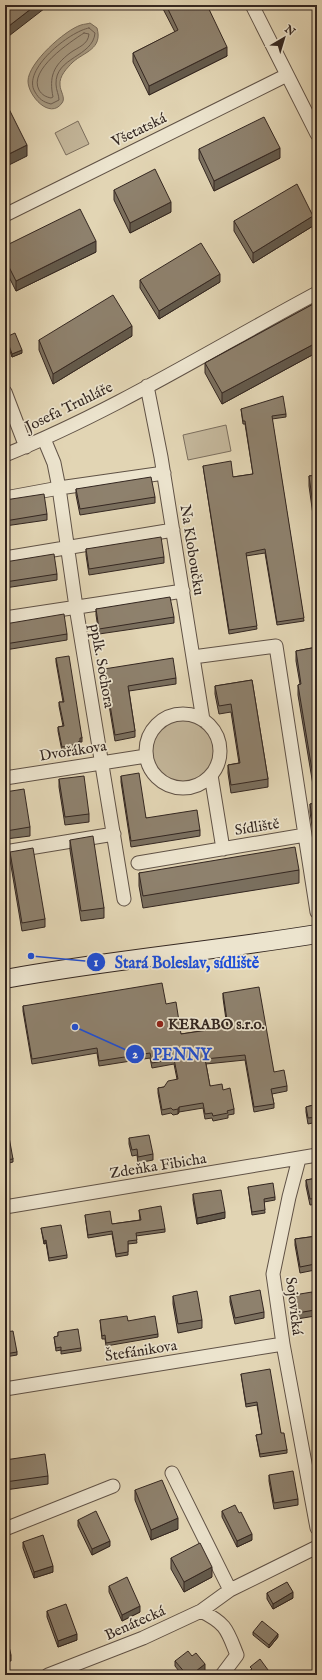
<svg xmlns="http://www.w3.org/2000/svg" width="322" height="1680" font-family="'IM FELL English',serif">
<rect width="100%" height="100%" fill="#e2d5b4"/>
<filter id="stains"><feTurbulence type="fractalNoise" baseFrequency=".005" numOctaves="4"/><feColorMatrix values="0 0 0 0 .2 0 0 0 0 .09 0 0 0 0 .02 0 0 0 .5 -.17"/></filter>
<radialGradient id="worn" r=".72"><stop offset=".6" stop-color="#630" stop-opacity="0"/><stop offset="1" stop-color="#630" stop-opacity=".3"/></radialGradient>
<path fill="#c4b79b" stroke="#7c6f5e" d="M78,121l11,23 -23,11 -11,-22z
M226,425l5,26 -43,9 -5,-25z
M152 751a31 31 0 1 1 62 0a31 31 0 1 1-62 0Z"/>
<path fill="#a79a82" stroke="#796c5b" d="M90,23l7,5c6,21 -13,24 -24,34 -6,6 -14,14 -13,23 0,6 6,13 2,18 -12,17 -34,-7 -34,-22 0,-18 37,-51 53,-56 3,-1 7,-1 9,-2z"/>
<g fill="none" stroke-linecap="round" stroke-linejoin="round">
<path stroke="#6e6052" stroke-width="1" d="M89,28l6,5c-2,24 -40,24 -39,51 0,6 3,11 3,16l-8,4c-8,-2 -12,-5 -16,-12 -14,-22 35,-61 54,-64z
M84,33l5,1c-1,11 -11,13 -19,19 -17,13 -21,24 -17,44l-2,1c-5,-1 -9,-3 -12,-8 -11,-20 31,-48 45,-57z"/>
<g stroke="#605246" stroke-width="15">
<path id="minor" d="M252,5l65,129
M5,215l282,-140
M147,386l14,71 42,263
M5,392l21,55
M44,439l10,24 5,25 17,119 48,292
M5,455c109,-44 209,-107 312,-162
M5,498l54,-10 105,-15
M5,558l168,-28
M5,618l178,-27
M193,657l83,-11 29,189
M146 751a37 37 0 1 1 74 0a37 37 0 1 1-74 0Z
M211,775l12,74
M5,778l141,-22
M5,852l109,-18
M138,863l167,-28 12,77
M299,1159l-10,38 -16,77 10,70 34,184
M5,1207l312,-52
M5,1389l278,-45
M172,1473l58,117
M5,1529l108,-43
M201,1611c26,13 26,19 36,44l-15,20
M48,1675l95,-37 58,-27 29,-21 87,-43"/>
</g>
<g stroke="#342721" stroke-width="20">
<path id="secondary" d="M5,979c103,-19 208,-28 312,-45"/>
</g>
<use href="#minor" stroke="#ece4ce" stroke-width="13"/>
<use href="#secondary" stroke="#ece4ce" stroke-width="18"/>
</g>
<path fill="#7a6f5e" stroke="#342721" d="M161,5h46l20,51 -78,39 -16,-33v-9l42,-21z
M199,149l81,9 -66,33 -15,-32z
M114,190l57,22 -41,21 -16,-33z
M234,221l79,5 -60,37 -19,-32z
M5,246l91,6 -80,39 -11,-22z
M140,280l80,2 -61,37 -19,-31z
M317,302v77l-3,-25 -92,50 -17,-31v-10z
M132,336l-79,48 -14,-34v-10z
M6,337l16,16 -10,4 -6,-17z
M241,409l45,5v3l-14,2 32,202 -27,4 -12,-72 -19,3 11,73 -28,5 -26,-168 30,11 20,-3 -8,-50h-2z
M317,475v47h-3l-5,-36v-10z
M76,489l79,8v6l-75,12 -4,-20z
M5,500l42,14v6l-42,6z
M86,549l78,8v6l-75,12 -3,-20z
M5,562l52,12v6l-52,8z
M96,609l78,8v6l-75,11 -3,-19z
M5,624l62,10v6l-62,10z
M317,647v213l-7,-48v-8l6,-1 -18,-108v-10l2,-1 -4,-23v-10z
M56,658l26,80v4h-2v3l-1,1v2l-17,3 -4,-20v-4l5,-1 -4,-20v-4h4l-7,-40z
M104,669l72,9v6l-47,7 6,40v6l-20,4 -11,-66z
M252,680l16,99v8l-37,6 -3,-20v-8l11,-2 -8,-51 -12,2 -4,-20v-8z
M121,776l25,42 54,12v6l-69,11 -10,-65z
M59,779l30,35v8l-24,3 -6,-38z
M5,792l25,35v9l-24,3 -1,-6z
M70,840l34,68v10l-23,3 -11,-71z
M10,852l35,67v8l-23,4 -12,-71z
M299,870v13l-156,25 -4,-22v-13z
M223,993l51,79 13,14v5l-15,3 2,10v4l-20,4 -9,-52 -39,4 4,22 13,4 11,19v5l-6,1v3l-15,3 -1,-3 -7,1 -2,-11 -24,4 -1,2 -5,1 -2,-2 -9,2 -4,-22v-5l6,-1 13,-8 -3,-15 -22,4 -2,-10 -51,8 -2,-13 -65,11 -9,-53v-5l143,-2 15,30 46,-7 -4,-29z
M313,1058h4v25h-1l-3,-16z
M317,1104v18l-9,2 -2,-12v-5z
M5,1138l8,21v3l-8,2z
M129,1138l24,16v6l-15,3 -1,-8 -5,1 -3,-12z
M317,1178v26l-7,1 -4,-19v-6z
M248,1187l27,10v3l-11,2 1,11 -13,2z
M193,1194l32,24 -28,6 -4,-24z
M139,1210l26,19v3l-29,4 1,7 -9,1v11l-12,2 -4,-23 -24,4 -3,-23 27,9 28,-4z
M41,1228l26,27v3l-18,3 -3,-18 -2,1z
M317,1236v18h-3l1,10v6l-15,3 -5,-28v-6z
M294,1295l21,15v6l-18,3 -3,-18z
M173,1296l29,24v8l-24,5 -5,-29z
M230,1296l34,16v6l-29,6 -5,-22z
M100,1320l28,1 30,13v3l-52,9 -1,-7h-3z
M5,1332l12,20v3l-12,2z
M58,1332l23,16v3l-20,3v-4l-5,1 -2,-14 4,-1z
M241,1374l40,59 6,17v3l-27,4 -4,-22 6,-1 -5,-29 -11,2z
M5,1460l43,16v8l-43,6z
M269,1475l29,24v6l-24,4 -5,-28z
M135,1490l43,39 -27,11 -16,-40z
M222,1511l30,29 -15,7 -15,-30z
M78,1520l32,26 -18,9 -14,-29z
M23,1542l30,30 -19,6 -11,-30z
M171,1558l41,19 -28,15 -13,-23z
M109,1586l31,26 -18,9 -13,-29z
M267,1593l26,5 -20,11 -6,-10z
M47,1611l30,29 -19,7 -11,-30z
M253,1632l25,5 -9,11 -16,-13z
M192,1656l13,14 -7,5h-16l-7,-9v-5z"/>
<path fill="#635a4c" stroke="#342721" d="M36,5h13l-44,34v-10z
M227,47v9l-78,39v-9z
M27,145v11l-22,11v-11z
M280,148v10l-66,33v-10z
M171,202v10l-41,21v-10z
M313,216v10l-60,37v-10z
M96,241v11l-80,39v-10z
M220,274v8l-61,37v-8z
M132,326v10l-79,48v-10z
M314,344v10l-92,50v-11z
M22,350v3l-10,4v-3z
M80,741v4l-1,1 -1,-4z
M179,1107v5l-1,2v-5z
M225,1212v6l-28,6v-6z
M46,1240v3l-2,1v-3z
M178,1518v11l-27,11v-10z
M252,1534v6l-15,7v-6z
M110,1541v5l-18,9v-6z
M53,1566v6l-19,6v-6z
M212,1567v10l-28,15v-10z
M293,1592v6l-20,11v-5z
M140,1606v6l-18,9v-6z
M77,1634v6l-19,7v-6z
M278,1634v3l-9,11v-3z
M11,1655v6l-6,1v-6z
M205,1664v6l-7,5h-7z"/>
<path fill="#8e816d" stroke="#342721" d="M5,5h31l-31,24z
M166,5h41l20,42 -78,39 -16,-33 45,-23z
M8,107l19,38 -22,11v-47z
M264,117l16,31 -66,33 -15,-32z
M155,169l16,33 -41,21 -16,-33z
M297,184l16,32 -60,37 -19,-32z
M80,209l16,32 -80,40 -11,-22v-13z
M201,243l19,31 -61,37 -19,-31z
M113,295l19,31 -79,48 -14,-34z
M317,302v67l-3,-25 -92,49 -17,-30z
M15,333l7,17 -10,4 -6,-17z
M283,396l3,18 -14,2 32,202 -27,4 -12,-73 -19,4 11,73 -28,4 -26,-164 28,-5 2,16 20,-3 -8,-53h-2l-2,-12z
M317,475v37h-3l-5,-36z
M151,477l4,20 -75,12 -4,-20z
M44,494l3,20 -42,7v-21z
M161,537l3,20 -75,12 -3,-20z
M54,554l3,20 -52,8v-20z
M170,597l4,20 -75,12 -3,-20z
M64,614l3,20 -62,10v-20z
M317,647v147h-1l-18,-109 3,-1 -5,-33z
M69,656l13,82h-2v3l-2,1 1,2 -17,3 -4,-20 6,-1 -5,-24h5l-8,-44z
M173,658l3,20 -48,8 7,45 -20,4 -11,-66z
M252,680l16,99 -37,6 -3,-20 12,-2 -9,-59 -12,2 -4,-20z
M139,773l7,45 51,-8 3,20 -69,11 -10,-65z
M84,776l5,38 -24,3 -6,-38z
M24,789l6,38 -24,4 -1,-6v-33z
M317,803v49l-7,-48z
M93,836l11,72 -23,3 -11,-71z
M295,847l4,23 -156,26 -4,-23z
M33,848l12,71 -23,4 -12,-71z
M162,983l4,21 10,-2 5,32 47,-7 -5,-34 36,-6 15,85 10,-2 3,16 -16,3 3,15 -20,3 -9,-52 -40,4 5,27 12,-2 1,6 7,-2 4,21 -7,2 1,2 -15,3 -1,-3 -7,1 -2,-11 -24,4 -1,2 -5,1 -2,-2 -9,2 -4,-22 6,-1 4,-6 10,-2 -4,-20 -22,4 -2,-10 -51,8 -2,-13 -65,11 -9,-53z
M313,1058h4v17h-1z
M317,1104v13l-9,1 -2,-11z
M149,1135l4,19 -15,3 -1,-8 -5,1 -3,-12z
M9,1137l4,22 -8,1v-22z
M317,1178v20l-7,1 -4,-19z
M273,1183l2,14 -11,2 1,11 -13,2 -4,-25z
M221,1190l4,22 -28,6 -4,-24z
M161,1206l4,23 -29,4 1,7 -9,1v11l-12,2 -4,-23 -24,4 -3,-20 25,-4 2,13 29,-4 -2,-10z
M61,1225l6,30 -18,3 -3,-18 -2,1 -3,-13z
M317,1236v12l-4,1 2,15 -15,3 -5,-28z
M260,1290l4,22 -29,6 -5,-22z
M197,1291l5,29 -24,4 -5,-28z
M312,1292l3,18 -18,3 -3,-18z
M127,1316l1,5 27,-5 3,18 -52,9 -1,-8 -3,1 -2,-16z
M78,1329l3,19 -20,3v-4l-5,1 -2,-11 4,-1v-4z
M13,1331l4,21 -12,2v-22z
M270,1369l11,64h3l3,17 -27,4 -4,-19 6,-1 -5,-32 -11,2 -5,-30z
M45,1454l3,22 -43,6v-22z
M293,1471l5,28 -24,4 -5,-28z
M162,1480l16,38 -27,12 -16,-40z
M235,1505l4,8 2,-1 11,22 -15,7 -15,-30z
M96,1511l14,30 -18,8 -14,-29z
M43,1535l10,31 -19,6 -11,-30z
M200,1543l12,24 -28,15 -13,-24z
M127,1577l13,29 -18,9 -13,-29z
M287,1582l6,10 -20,12 -6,-11z
M66,1604l11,30 -19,7 -11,-30z
M262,1621l16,13 -9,11 -16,-13z
M5,1629l6,26 -6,1z
M188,1651l4,5 4,-3 9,11 -14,11h-4l-12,-14z
M260,1659l11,15 -1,1h-26l8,-6 -2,-2z"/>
<circle fill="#8f2418" stroke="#ece4ce" stroke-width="1.5" cx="160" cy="1024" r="4"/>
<g text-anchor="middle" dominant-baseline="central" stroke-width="3.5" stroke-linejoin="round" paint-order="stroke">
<g font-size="15" fill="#342721" stroke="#ece4ce">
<text transform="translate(139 130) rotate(-26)">Všetatská</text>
<text transform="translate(69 407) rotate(-26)">Josefa Truhláře</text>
<text transform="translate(192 550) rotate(81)">Na Kloboučku</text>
<text transform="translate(102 666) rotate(80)">pplk. Sochora</text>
<text transform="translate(73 751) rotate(-9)">Dvořákova</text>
<text transform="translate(257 827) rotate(-9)">Sídliště</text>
<text transform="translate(158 1166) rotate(-9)">Zdeňka Fibicha</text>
<text transform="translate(294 1306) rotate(83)">Sojovická</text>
<text transform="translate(141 1351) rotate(-9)">Štefánikova</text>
<text transform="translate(135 1623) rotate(-24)">Benátecká</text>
</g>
<g font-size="15" font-weight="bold" fill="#342721" stroke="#ece4ce" text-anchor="start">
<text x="168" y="1024">KERABO s.r.o.</text>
</g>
</g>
<path fill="none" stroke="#1d4ed8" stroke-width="1.5" d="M31 956L96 962M75 1027L135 1054"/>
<g fill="#1d4ed8" stroke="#ece4ce" stroke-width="1.5">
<circle cx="31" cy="956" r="4"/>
<circle cx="75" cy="1027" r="4"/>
<circle cx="96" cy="962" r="10"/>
<circle cx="135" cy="1054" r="10"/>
</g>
<g font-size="12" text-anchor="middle" font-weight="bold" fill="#fff">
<text x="96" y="966">1</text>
<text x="135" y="1058">2</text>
</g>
<g font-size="16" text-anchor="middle" font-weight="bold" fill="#1d4ed8" stroke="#ece4ce" stroke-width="3.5" stroke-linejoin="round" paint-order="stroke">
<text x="187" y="968">Stará Boleslav, sídliště</text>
<text x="182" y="1060">PENNY</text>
</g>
<rect width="322" height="1680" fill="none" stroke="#e2d5b4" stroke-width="20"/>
<rect x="6" y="6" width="310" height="1668" fill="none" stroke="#342721" stroke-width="2"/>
<rect x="10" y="10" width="302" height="1660" fill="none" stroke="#342721"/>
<g transform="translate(284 38) rotate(38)" stroke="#ece4ce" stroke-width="3" paint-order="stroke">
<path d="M0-3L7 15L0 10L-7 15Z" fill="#342721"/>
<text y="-6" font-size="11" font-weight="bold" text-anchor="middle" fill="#342721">N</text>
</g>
<rect width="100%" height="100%" filter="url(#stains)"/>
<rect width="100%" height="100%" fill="url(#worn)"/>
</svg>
